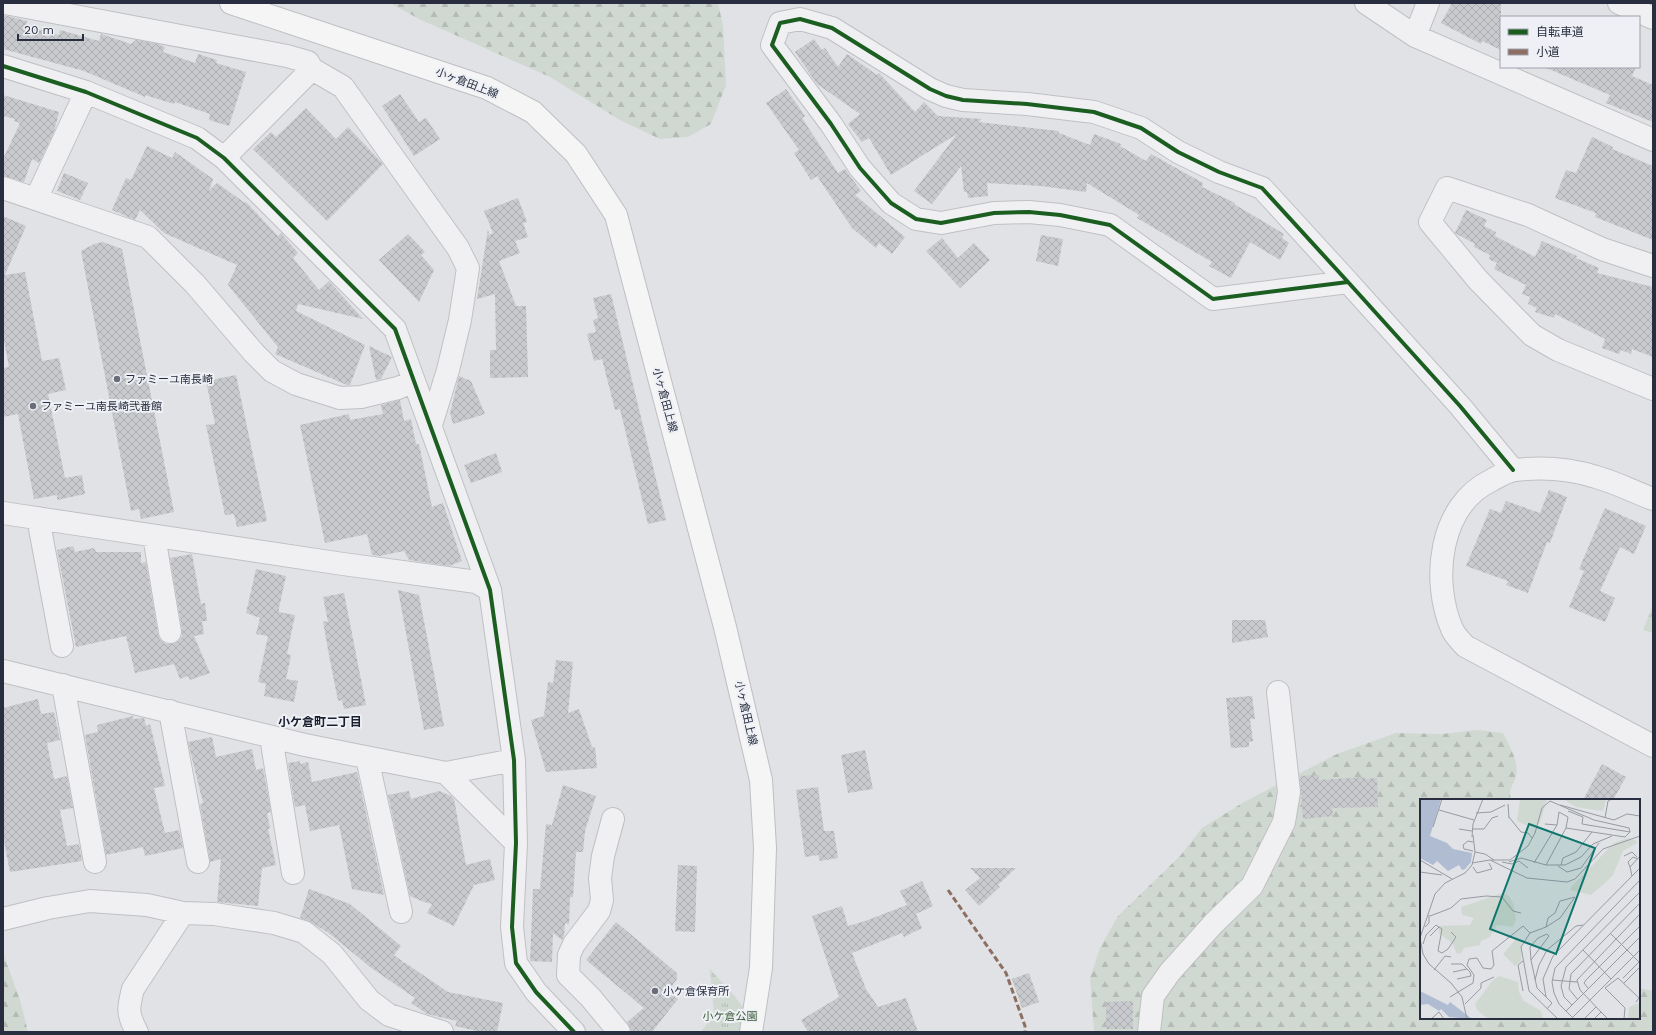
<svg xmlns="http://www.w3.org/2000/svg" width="1656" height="1035" font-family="'Work Sans','Noto Sans JP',sans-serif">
<defs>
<pattern id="forest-firs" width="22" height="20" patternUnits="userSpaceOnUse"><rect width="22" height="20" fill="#d0d9d1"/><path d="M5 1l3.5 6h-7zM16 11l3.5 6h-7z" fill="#b3bbb4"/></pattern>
<pattern id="park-tufts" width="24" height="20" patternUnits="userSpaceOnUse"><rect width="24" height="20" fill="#d0d9d1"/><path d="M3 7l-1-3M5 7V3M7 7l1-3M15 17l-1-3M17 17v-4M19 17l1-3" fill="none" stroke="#b3bbb4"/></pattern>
<pattern id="building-cross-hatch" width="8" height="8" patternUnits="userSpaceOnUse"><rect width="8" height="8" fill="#c9cace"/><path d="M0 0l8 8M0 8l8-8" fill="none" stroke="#adaeb2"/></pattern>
</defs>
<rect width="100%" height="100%" fill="#e1e2e6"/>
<path fill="url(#forest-firs)" d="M390,3h328l5,23 3,59 -15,39 -23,13 -28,2 -40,-19 -70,-43 -129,-57z
M1478,730l25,3c5,10 17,31 13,43 -3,11 -8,12 -5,24h-90v218h218v-30l14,3v41h-559l-4,-54 10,-30 18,-32 62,-60 22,-28 42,-26 93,-48 59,-21 46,1z
M3,953l17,47 8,32h-25z"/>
<path fill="url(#park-tufts)" d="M1653,605v28l-10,-3z
M710,969l22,24 30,39h-61l13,-18z"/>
<path fill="url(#building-cross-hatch)" d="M1452,3h49v47l-19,-9 -1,3 -40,-21z
M3,15l24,6 -1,5 33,9 1,-5 39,11 2,-7 30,10 5,-4 22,4 7,3 -2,5 32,11 3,-9 19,6 -1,3 30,9 -17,54 -20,-6 1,-6 -35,-12 -1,2 -29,-9v2l-61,-26 -81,-22z
M814,39l8,11 3,-2 13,19 9,-13 30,21 2,-2 36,39 9,-10 14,14 44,3 -4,3 81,9v2l31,12 4,-11 27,10 -1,2 26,15 5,-7 52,29 -1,4 33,16 -1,1 50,30 -2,4 7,5 -9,17 -30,-18 -19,36 -22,-12 3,-4 -75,-44 2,-3 -52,-32 -1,9 -45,-6 -54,-3 1,13 -20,2 -1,-6h-3l-3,-26 -29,38 -18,-13 43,-57 -66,41 -22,-37 -7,4 -14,-18 12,-10 -43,-30 -22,-32z
M1544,67h92l-4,9 21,9v37l-47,-19 4,-8z
M786,89l19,27 -3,2 36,55 7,-4 16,22 -6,4 50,42 -13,17 -13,-11 -3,5 -24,-20 -35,-52 -6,4 -17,-27 5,-3 -33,-47z
M400,94l19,28 7,-4 14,21 -26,17 -32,-50z
M3,95l56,17 -5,20 -15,31 -7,-4 -8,23 -21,-6v-17l17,-36 -6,-2 1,-2 -12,-3z
M306,108l30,31 12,-12 35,37 -56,57 -74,-72 18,-17 5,5z
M1592,137l21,10 -1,2 41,17v74l-58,-23 1,-4 -41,-15 11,-28 10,3z
M147,146l25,12 3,-6 38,27 -4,12 8,-8 28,20 1,-1 32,34 3,-3 17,20 -5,5 26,32 10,-9 34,38 -65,-15 -2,7 69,34 -15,40h-3l-72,-31 3,-7 -50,-62 9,-20 -73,-32 -24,-23 -5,10 -23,-10 14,-32 5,2z
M64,173l24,10 -8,17 -23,-9z
M518,198l9,24 -4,1 5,14 -13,4 5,12 -21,8 17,45h10l2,71 -38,1v-28h6l-1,-56 -18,5 11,-70 1,6 4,-2 -9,-22z
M1466,210l21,10 -3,6 12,6 -1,4 40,21 7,-16 35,15 -1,2 23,10 -2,5 56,14v70l-21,-8 -1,5 -10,-4 -2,4 -17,-6 3,-9 -50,-25 -1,4 -19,-6 2,-4 -9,-4 2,-7 -8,-3 4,-9 -32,-16 3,-6 -8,-4 1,-4 -16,-8 1,-3 -20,-11z
M3,216l23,10 -21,49 20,-3 17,89 17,-3 7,32 -18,4 17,84 17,-3 3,19 -28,6v-5l-23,4 -16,-85 -15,3v-49l6,-1 -6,-31z
M408,234l17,18 -4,3 13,15 -15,32 -40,-42z
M1041,235l22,4 -5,27 -22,-5z
M942,238l16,20 16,-15 16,17 -30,28 -34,-37z
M103,242l19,7 52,263 -33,7 -2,-10 -8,2 -50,-260 13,-7z
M611,294l55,226 -18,4 -28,-115 -5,1 -13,-51 -8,2 -7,-27 9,-2 -3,-12 5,-2 -5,-20z
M369,346l23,11 -11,22 -5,1z
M236,375l31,146 -30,6 -3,-13 -9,1 -19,-90 9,-1 -9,-43z
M459,376l12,5 14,33 -32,10 -3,-11z
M400,400l4,21 7,-2 5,25h3l13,63 11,-4 19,58 -13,5 -40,-6 -5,-9 -25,5 -7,-1 -5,-21 -42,9 -25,-118 49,-11 1,6 33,-6 -2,-9z
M496,453l6,19 -31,11 -7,-18z
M1549,490l18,7 -17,46 -3,-1 -19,51 -22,-8 2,-4 -42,-15 24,-57 11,4 5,-12 34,12z
M1605,508l41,18 -12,28 -14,-7 -20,44 15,7 -10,24 -36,-15 15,-36 -5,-2z
M73,546l2,6 19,-4 2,4h45v11l5,-1 12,72 2,6 5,4h7l6,-3 4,-4v-7l-12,-72 22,-4 9,50 4,-1 2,18h-5l2,13 -10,2 16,37 -20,7 -2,-4 -8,3 -6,-15 -39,9 -9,-37 -50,11 -19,-97z
M256,569l30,7 -7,32v4l16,3 -8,39 4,1 -5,24 12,2 -4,21 -30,-6 2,-12 -8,-2 10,-46 -12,-2 4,-16 -14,-5z
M398,590l21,5 25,131 -20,4z
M344,593l22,112 -22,4 -2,-9 -4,1 -10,-51 -5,-29 5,1 -5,-25z
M1232,620h33l3,17 -36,6z
M556,660l17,2 -5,51 11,-4 13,38h3l2,21 -51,4 -15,-52 13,-4 4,-34 5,1z
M1252,696l3,23h-5l3,22 -4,1v5l-18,1 -5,-50z
M38,699l3,15 13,-2 6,28 -13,3 7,36 13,-3 6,32 -13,2 7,36 12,-2 3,17 -72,11 -7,-36v-128z
M133,716v3l11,-1 2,8 4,-2 15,62 -11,2 11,45 14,-3 4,18 -38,8 -2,-9 -37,8 -21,-120 13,-3 -1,-7z
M212,737l4,20 36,-8 4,21 7,-2 8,44 -4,1 3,15 -2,1 8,36 -14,3 -4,38 -41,-4 4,-43 -11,3 -10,-58 3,-1 -15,-61z
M865,750l8,39 -25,4 -7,-38z
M300,761v3l8,-2 4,20 45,-10 27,123 -32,-6 -13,-64 -29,6 -5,-26 -10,2 -7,-44z
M1602,764l24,13 -13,23h-30z
M1319,775v5l46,-3v2l12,-1 1,29 -46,1 1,8 -30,3 -3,-43z
M563,785l33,11 -11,35 -2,21h-7l-3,45h-3l-1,27 -4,-1 -1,13 -2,4 -9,-7 -1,29 -22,-1 3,-72h7l6,-65 6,1z
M818,787l6,44h10l4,27 -18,3 -2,-6 -13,2 -9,-67z
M409,791l2,8 28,-8 12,5 3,3 12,66 24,-6 5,21 -21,5 -20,41 -27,-13 5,-9 -8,-2 -14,-6 -22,-101z
M678,865l19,1 -2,66 -20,-1z
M970,868h46l-18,17 2,2 -21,19 -14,-16 15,-12z
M922,881l11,25 -17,8 6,14 -18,9 -2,-4 -50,20 14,36 12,18 28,-9 12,34h-110l-7,-12 38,-23 -27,-81 30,-10 6,20 17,-5 42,-16 -7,-14z
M309,889l41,15 51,42 -7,9 8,6 1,3 1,-2 44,30 55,11 -6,29h-16l-26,-6 2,-5 -30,-7 -16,-11 4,-5 -45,-31 -40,-33 -19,-12 -11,-4z
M616,922l61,51v6l-9,12 10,8 -26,33h-21l-4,-10 17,-14 -58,-48z
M1029,973l10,29 -17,6 -10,-29z
M1133,1001v28h-27v-27z"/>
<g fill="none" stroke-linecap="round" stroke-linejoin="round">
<g stroke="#bfc0c4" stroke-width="24">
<path id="minor" d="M5,3l282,53 21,6 4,7 31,18 115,161 10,20 -8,52 -12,50 -17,55
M1366,3l49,33 238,104
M1619,3l34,15
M1415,36l13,-33
M3,66l83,26 111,46 27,20 171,171 95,261 24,170 2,83 -4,84 4,36 20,29 38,40
M224,158l88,-89
M3,188l145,49 47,47 59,69 18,18 24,13 44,14 21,-1 37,-9 16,-7
M36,199l50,-107
M1653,266l-51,-17 -74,-34 -81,-27 -17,34 48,58 54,55 26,15 95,39
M1348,282l-86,-94 -43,-16 -41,-20 -37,-24 -47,-16 -67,-8 -64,-4 -17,-4 -16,-7 -98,-61 -32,-9 -20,4 -8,22 59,79 29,44 31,35 25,16 25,4 53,-10 35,-1 31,3 50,10 103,74 135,-17 112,124 53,64
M1653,499c-19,-7 -38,-17 -57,-22 -25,-8 -55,-10 -81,-7 -8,1 -16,6 -23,10 -53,25 -61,100 -40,149 3,7 9,12 13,17l188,100
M3,513l340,51 119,16 14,2 14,8
M38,518l24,128
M154,536l16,96
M3,671l302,74 141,28 68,-13
M63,685l32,177
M170,711l28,151
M271,737l22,136
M367,758l34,154
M446,773l70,70
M613,819l-10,37 -3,22 2,22 -3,11 -25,33 -5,11 -1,20 23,23 28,34
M3,919l45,-11 42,-7 57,4 36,8 31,1 60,9 30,9 28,22 37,46 20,15 53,17
M137,1032c-10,-18 -9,-24 -4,-43l50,-76
M1149,1032l4,-36 17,-24 44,-49 38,-37 32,-64 5,-30 -11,-100"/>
</g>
<g stroke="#bdbfc3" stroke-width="24">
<path id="major" d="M231,3l256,85 46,24 43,42 40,61 109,412 36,153 4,68 -4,120 -10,64"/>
</g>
<use href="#minor" stroke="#f0f0f2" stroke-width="22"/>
<use href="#major" stroke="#f5f5f6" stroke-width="22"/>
<path stroke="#8d6e63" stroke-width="3" stroke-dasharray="6 3" stroke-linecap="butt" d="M948,890l58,83 19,53v6"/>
<g stroke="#eef0f5" stroke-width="6">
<path id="cycleway" d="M3,66l83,26 111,46 27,20 171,171 95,261 24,170 2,83 -4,84 4,36 20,29 38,40
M1348,282l-86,-94 -43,-16 -41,-20 -37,-24 -47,-16 -67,-8 -64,-4 -17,-4 -16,-7 -98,-61 -32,-9 -20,4 -8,22 59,79 29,44 31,35 25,16 25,4 53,-10 35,-1 31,3 50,10 103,74 135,-17 112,124 53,64"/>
</g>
<use href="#cycleway" stroke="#1b5e20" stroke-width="4"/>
</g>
<g fill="#696d79" stroke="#eef0f5" stroke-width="1.5">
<circle cx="117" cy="379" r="4"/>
<circle cx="33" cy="406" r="4"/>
<circle cx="655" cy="991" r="4"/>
</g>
<g text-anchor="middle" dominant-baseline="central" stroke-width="4" stroke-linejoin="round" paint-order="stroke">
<g font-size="11" fill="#282e3f" stroke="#eef0f5">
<text transform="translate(467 83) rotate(21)">小ヶ倉田上線</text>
<text transform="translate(665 400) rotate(75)">小ヶ倉田上線</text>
<text transform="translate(746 713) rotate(77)">小ヶ倉田上線</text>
</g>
<g font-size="11" fill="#282e3f" stroke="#eef0f5" text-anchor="start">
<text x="125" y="379">ファミーユ南長崎</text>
<text x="41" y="406">ファミーユ南長崎弐番館</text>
<text x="663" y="991">小ケ倉保育所</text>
</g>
<g font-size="11" fill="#395a35" stroke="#eef0f5">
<text x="730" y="1016">小ケ倉公園</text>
</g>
<g font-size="12" font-weight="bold" fill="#1a1f2f" stroke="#eef0f5">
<text x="320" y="722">小ケ倉町二丁目</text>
</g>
</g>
<g transform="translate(1420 799)">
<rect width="220" height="220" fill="#e1e2e6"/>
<path d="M100,0h27l-7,23 -5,4 -10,-1 -8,-4zM143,0h43l-3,12 -27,-4zM207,39l10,3v2l-14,8 -10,24 -9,9 -13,11 -21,-5 1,-3 43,-44zM82,94l7,3 5,9 2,15 -3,7 -16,-2 -7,12 -9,4 -1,4 -16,3 -3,5 -4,1 -5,-11 -13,-10 -1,-7 32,-1 4,-7 -12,-3 -1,-8zM79,177l19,6 1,10 5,9 17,10 2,8h-55l-11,-9 -2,-6 17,-23zM220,204v16h-12l1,-12z" fill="#d0d9d1"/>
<path d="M97,139l5,5 -1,18 -6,5 -12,-12z" fill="#d0d9d1"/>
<path d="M0,0h21l-11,37 17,7 6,6 19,4 -1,9 -6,7 -3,1 -3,-5 -11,6 -11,-10 -4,4 -13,-7zM0,192l28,14 2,-3 22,17 -23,-2 -8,-8 -2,2 -11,-7 -8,1z" fill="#afbcd1"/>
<path fill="none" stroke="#979aa3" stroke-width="1" d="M88,5l1,14M140,6l54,15 13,-6 13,2M19,11l35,10M148,12l15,6 -1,7 48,8M56,14l15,-1 14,-7M89,18l12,15 7,1 4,5M185,19l3,-17 4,-2M125,25l12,1M13,28l9,-28M39,30l13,2M52,30h12l8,-11 6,-2M52,38l1,-13 10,-25M53,43l-5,-1 -5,4 1,4 9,2M55,53l10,2 9,6M204,57l8,-4 5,5M0,61l32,19M71,61h19l18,-14 7,-13 7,-25 8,-7 44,19 35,8 1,4 -5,5 -59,-9M82,63l10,2 7,-3 9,7M89,63l12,-4 25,7h19l16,-8 12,-13 19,-8M52,64l18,-3 37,18 40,4 8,-3 28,-30 37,-13M114,64l23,-38 2,-13 9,5 -2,11 -20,37M141,66l2,-7 13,-6 16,-20M138,67l9,6 14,-4 18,-25M53,68l4,6 15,-4 -3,-6M210,68l-2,-5 5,-5 5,2M0,73l22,3M212,77l-2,-9 10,-11M10,117l21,-8 10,-9 25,-3 16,1 11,14 8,2M5,128l4,-4v-8M110,134l16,-6 2,-9 7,-5 5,-12 15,-4 -15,21 -14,9M190,134l29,29M127,135l2,2 -18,24 -1,-13 8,-9zM10,137l9,-9M3,145l3,-9 10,-10 6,4 -4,22 4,2 6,-4 8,-12 -5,-5M163,151l28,29M111,161l6,28 15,15 -5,6M103,162l-5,4 5,26M31,165h11l8,8 1,4 -14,3M14,171l11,-14 6,1M33,173l14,-3M203,179l17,-17M115,181l4,-15 8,-15 29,-24 7,-1M132,181l25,2M204,184l16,-16M168,189l-4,-5 2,-3 54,-54M30,198l23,-14 1,-8 -7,-10 2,-6 8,-1 6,10 8,1 3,-4 -2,-14 31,-25 7,7 -9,14 8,44 29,28M126,198l-3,-18 10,-23 87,-88M158,201l-9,-11 2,-15 69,-71M45,205l16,-16v-5l13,-6M152,206l-8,-8 -3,-11 5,-19 74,-75M146,212l74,-74M181,213l-21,-22 -3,-10 63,-66M152,218l-13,-13 -5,-11 -2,-11 3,-14 85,-88M11,220l8,-7 5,7M47,220l-5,-22 -11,-14 -22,-19 -6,-10 -3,-16 15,-44 10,-11 20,-10 7,-8 3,-13 -2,-17M151,220l69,-69M164,220l12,-12M174,220l7,-7 7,7M204,220l1,-11 -20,-20 13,-10 21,20 -3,4"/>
<path fill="#0f766e" fill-opacity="0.15" stroke="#0f766e" stroke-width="2" d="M109,25l66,24 -39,106 -66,-25z"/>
<rect width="220" height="220" fill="none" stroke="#282e3f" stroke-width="2"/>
</g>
<rect width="1656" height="1035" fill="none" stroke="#282e3f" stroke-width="8"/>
<rect x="1500" y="16" width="140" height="52" fill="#eef0f5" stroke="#9fa2ac"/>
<rect x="1508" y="29" width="20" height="6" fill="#1b5e20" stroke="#9fa2ac"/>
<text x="1536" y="36" font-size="12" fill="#282e3f">自転車道</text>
<rect x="1508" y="49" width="20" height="6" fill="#8d6e63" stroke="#9fa2ac"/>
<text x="1536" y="56" font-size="12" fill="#282e3f">小道</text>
<path d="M18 34v6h65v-6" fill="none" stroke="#282e3f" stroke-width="2"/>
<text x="24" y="34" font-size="12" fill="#282e3f" stroke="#eef0f5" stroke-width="3" paint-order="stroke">20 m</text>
</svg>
